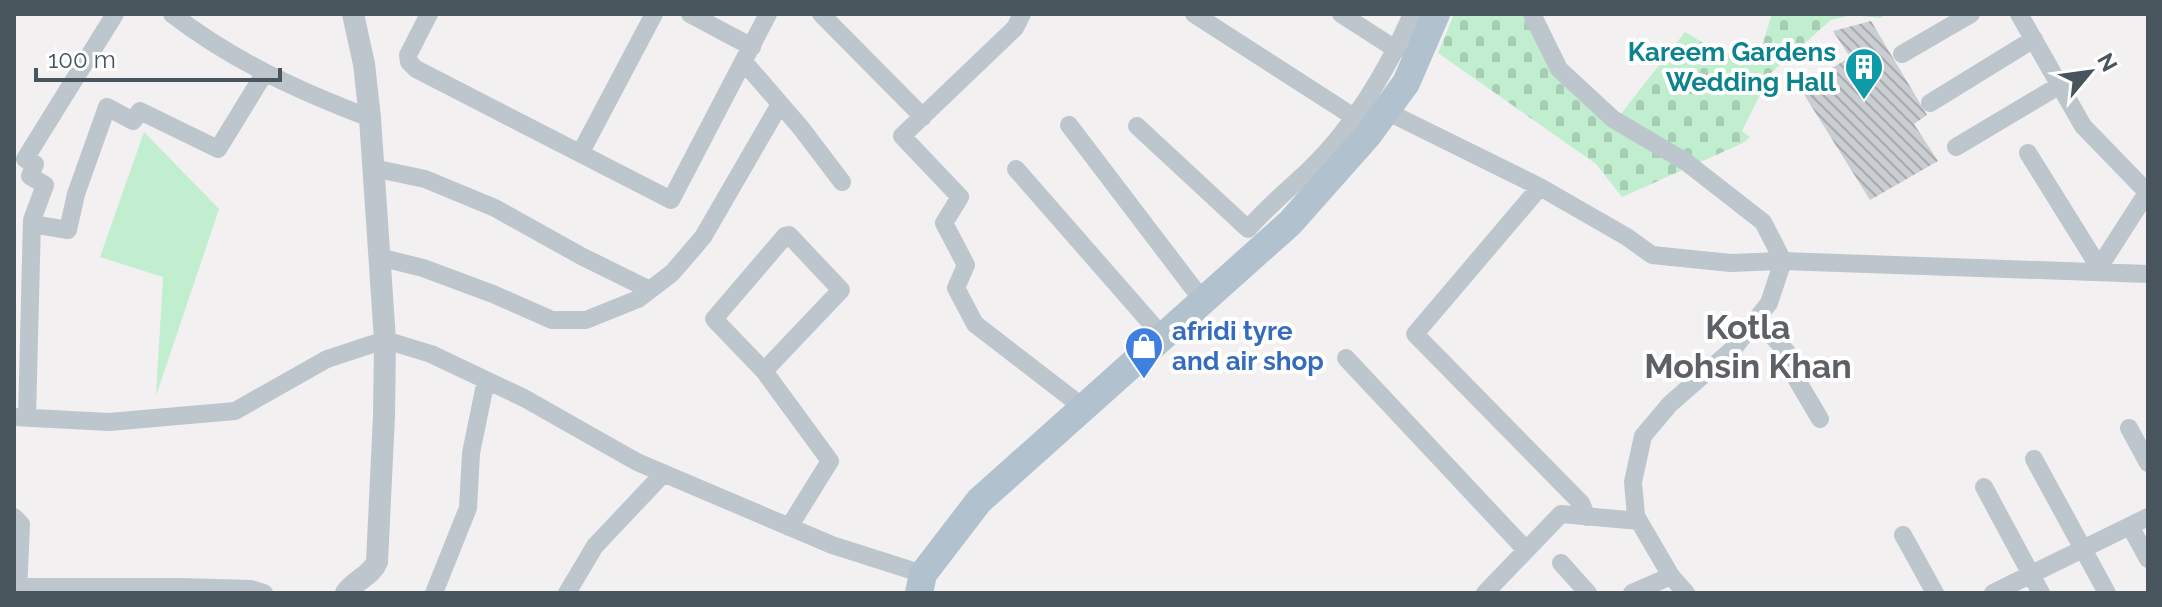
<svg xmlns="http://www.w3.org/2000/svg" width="2162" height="607" font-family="Raleway,sans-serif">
<defs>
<pattern id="cemetery-stones" width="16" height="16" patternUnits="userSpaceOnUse" patternTransform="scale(2)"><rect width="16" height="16" fill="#c1eecf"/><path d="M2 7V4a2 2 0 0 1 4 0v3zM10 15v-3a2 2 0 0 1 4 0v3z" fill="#a7ceb4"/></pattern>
<pattern id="building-back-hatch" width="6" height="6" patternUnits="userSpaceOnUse" patternTransform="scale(2)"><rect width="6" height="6" fill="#caced2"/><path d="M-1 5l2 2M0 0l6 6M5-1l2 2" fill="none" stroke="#a6aaae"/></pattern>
</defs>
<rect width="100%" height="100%" fill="#f3f0f1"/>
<path fill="#c1eecf" d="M144,132l75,77 -63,187 7,-119 -63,-20z"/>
<path fill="url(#cemetery-stones)" d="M1454,14h78l27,55 57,51 69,-88 20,12 51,20 16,-50h115l-7,4 -28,-3 -21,5 -60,53 -29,58 8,6 -7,6 -121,54 -26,-33 -158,-111z"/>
<path fill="url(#building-back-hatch)" d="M1871,21l56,94 -13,9 24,37 -68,39 -70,-112 50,-31 -17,-26z"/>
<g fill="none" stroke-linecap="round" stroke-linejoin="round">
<path stroke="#bdc6cc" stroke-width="18" d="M172,14c61,47 127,77 198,104
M429,14l-21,41 1,7 7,7 255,131 97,-186
M690,14l62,33
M821,14l102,103
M1022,14l-7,14 -113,108 58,61 -16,26 22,42 -10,23 19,36 109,84
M1194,14l160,103
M1341,14l56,36
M1532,14l27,55 54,50 73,43 77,60 20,39 -14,42 -35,45 -64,56 -27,32 -10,46 3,34 35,60 15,17
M2019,14l64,112 64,66
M1902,54l69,-40
M744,62l57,66 41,54
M1930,103l104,-64
M1386,111l154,76 87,50 25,18 79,8 52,-2 365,13
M1069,125l134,176
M1137,126l111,103c19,-22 41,-40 62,-60 45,-44 77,-98 102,-155
M1956,147l104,-62
M581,152l73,-138
M2028,153l71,114
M373,168l52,11 70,29 88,49 67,33
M1016,169l147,168
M1540,187l-125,147 166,169 6,14
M32,224l36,6 8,-36 31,-87 26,14 7,-10 78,38 46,-75
M379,257l44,11 70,26 59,26h34l52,-21 34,-26 31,-36 77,-133
M2096,272l52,-81
M1757,319l29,32 11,29 23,39
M1346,358l180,192
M764,371l-50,-52 71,-83 4,-1 52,55 -77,81 66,90 -41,66
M14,417l95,5 126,-11 92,-52 58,-19 46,14 93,44 113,64 195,83 91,29
M27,418l5,-198 13,-35 -15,-9 5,-12 -10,-5 90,-145
M2129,428l19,35
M2034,459l73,134
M1984,487l57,106
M14,517l7,7 -3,69
M2130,526l18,33
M1903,535l32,58
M1561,563l27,30
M14,587h167l70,2 13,4
M434,593l34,-85 3,-55 15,-73
M567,593l28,-47 68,-72
M1485,593l76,-79 78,7
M1632,593l39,-17
M1993,593l155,-76"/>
<path stroke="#bdc6cc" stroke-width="22" d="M346,593c9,-13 25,-17 31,-31l7,-146 1,-76 -15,-222 -6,-54 -11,-50"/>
<path stroke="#b1c2ce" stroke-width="28" d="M919,593l4,-19 56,-73 311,-278 78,-88 38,-52 30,-69"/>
</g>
<defs>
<g id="building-pin" transform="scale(2)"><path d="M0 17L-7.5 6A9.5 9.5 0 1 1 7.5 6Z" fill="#0f9aa8" stroke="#fff"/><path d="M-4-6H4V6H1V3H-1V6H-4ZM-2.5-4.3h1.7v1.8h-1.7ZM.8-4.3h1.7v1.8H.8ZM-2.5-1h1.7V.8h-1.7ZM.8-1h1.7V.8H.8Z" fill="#fff"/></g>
<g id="shop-pin" transform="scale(2)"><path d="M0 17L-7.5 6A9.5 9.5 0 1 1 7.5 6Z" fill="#3f7fe0" stroke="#fff"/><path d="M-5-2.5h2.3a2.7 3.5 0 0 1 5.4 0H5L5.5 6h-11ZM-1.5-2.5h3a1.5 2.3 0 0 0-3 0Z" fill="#fff"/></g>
</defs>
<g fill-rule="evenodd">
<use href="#building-pin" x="1864" y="67"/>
<use href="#shop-pin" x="1144" y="346"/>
</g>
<g text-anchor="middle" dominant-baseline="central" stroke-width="8" stroke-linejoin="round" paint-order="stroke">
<g font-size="26" font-weight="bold" fill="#0d838f" stroke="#fff" text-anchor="end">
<text x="1836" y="52">Kareem Gardens<tspan x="1836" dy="30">Wedding Hall</tspan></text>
</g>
<g font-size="26" font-weight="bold" fill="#366cbe" stroke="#fff" text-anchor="start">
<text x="1172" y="331">afridi tyre<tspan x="1172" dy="30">and air shop</tspan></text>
</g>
<g font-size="34" font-weight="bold" fill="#5d6165" stroke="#fff">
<text x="1748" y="327">Kotla<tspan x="1748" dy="39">Mohsin Khan</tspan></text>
</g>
</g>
<rect width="2162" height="607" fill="none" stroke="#49555d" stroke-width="32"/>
<g transform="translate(2090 72) rotate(61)" stroke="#ffffff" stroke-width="6" paint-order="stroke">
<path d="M0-6L14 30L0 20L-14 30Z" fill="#49555d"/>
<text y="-12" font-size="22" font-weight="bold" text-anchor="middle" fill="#49555d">N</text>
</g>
<path d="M36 68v12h244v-12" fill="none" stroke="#49555d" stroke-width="4"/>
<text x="48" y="68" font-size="24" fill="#49555d" stroke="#ffffff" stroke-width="6" paint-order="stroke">100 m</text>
</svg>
